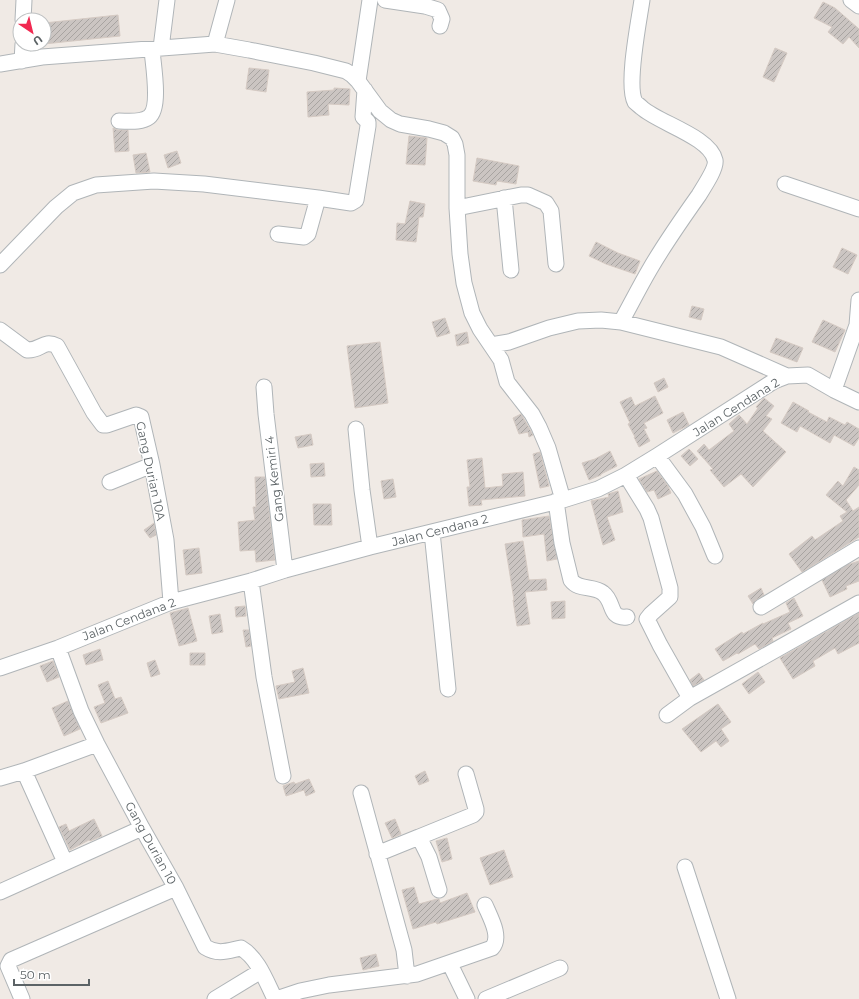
<svg xmlns="http://www.w3.org/2000/svg" width="859" height="999" font-family="Montserrat,sans-serif">
<defs>
<pattern id="building-hatch" width="6" height="6" patternUnits="userSpaceOnUse"><rect width="6" height="6" fill="#cbc5c2"/><path d="M-1 1l2-2M0 6l6-6M5 7l2-2" fill="none" stroke="#a8a4a1"/></pattern>
</defs>
<rect width="100%" height="100%" fill="#f0eae5"/>
<path fill="url(#building-hatch)" stroke="#d5cac3" d="M823,2l12,6 24,21v19l-10,-11 -6,7 -15,-12 4,-5 -18,-9z
M118,15l2,21 -76,8v-21z
M775,48l12,5 -13,29 -11,-5z
M249,68l20,2 -3,22 -20,-3z
M334,88l16,1 -1,16 -21,-1 1,11 -21,2 -1,-25 27,-2z
M113,128l5,2h10l1,21 -14,1z
M409,136l18,2 -2,27 -19,-1z
M177,151l4,12 -13,5 -4,-13z
M146,153l4,19 -14,1 -3,-18z
M477,158l42,8 -3,18 -19,-3 -1,4 -23,-4z
M410,201l15,3 -2,13h-4l-3,25 -20,-2 1,-17 8,1z
M596,242l22,11 22,8 -5,13 -29,-10 -17,-8z
M842,248l15,7 -9,19 -15,-7z
M692,306l12,3 -3,11 -12,-3z
M445,318l5,15 -13,4 -5,-15z
M823,320l22,10 -10,22 -23,-10z
M467,332l2,11 -12,3 -2,-11z
M776,338l27,10 -6,14 -27,-10z
M380,342l8,61 -33,5 -8,-62z
M664,378l4,9 -10,5 -4,-9z
M655,396l8,17 -19,10 3,5 -3,1 6,12 -11,6 -5,-10h1l-7,-13 2,-1 -10,-21 11,-5 4,9z
M764,398l10,8 -8,10 6,3 -9,12 23,21 -33,35 -12,-13 -17,13 -14,-17 3,-1 -16,-18 7,-7 5,6 25,-19 -5,-7 10,-9 8,9 11,-16 -2,-1z
M793,402l16,9 -1,1 19,10 2,-5 16,8 2,-3 12,7v9l-5,8 -20,-11 -4,8 -30,-17 -3,6 -16,-9z
M683,412l6,13 -16,8 -6,-13z
M521,414l3,5 9,16 -4,2 -1,-5 -9,2 -6,-16z
M311,434l2,11 -15,3 -3,-11z
M689,449l9,10 -8,7 -9,-10z
M610,451l7,15 -16,8v1l-12,5 -7,-17 13,-4z
M540,452l9,34 -9,2 -7,-34z
M482,458l3,30 18,-2 -1,-12 21,-2 2,24 -44,4 1,5 -13,1 -2,-19h3l-3,-27z
M324,463l1,13 -14,1 -1,-13z
M854,467l5,3v15l-13,15 7,11 6,-4v30l-57,35 -13,-18 23,-18 3,4 28,-19 -3,-5 7,-4 -21,-17 12,-14 5,5z
M657,471l11,15 3,7 -13,6 -4,-9 -7,2 -8,-13z
M255,477h10l10,83 -19,2 -1,-12 -15,1 -2,-29 17,-2 -2,-13h3z
M393,479l3,18 -12,2 -3,-18z
M618,491l5,21 -16,5 8,23 -12,5 -12,-44 18,-4 -1,-3z
M313,504h18l1,21h-18z
M549,516l8,43 -10,2 -3,-27 -21,3 -1,-17z
M154,523l2,12 -6,3 -6,-8z
M523,541l6,39 17,-1 1,11 -22,2 5,32 -13,2 -4,-26h1l-9,-56z
M199,548l3,25 -16,2 -3,-25z
M859,561v20l-13,5 1,3 -17,8 -8,-17 25,-15z
M761,588l3,7 -8,5 -3,4 -5,-8z
M794,598l9,18 -15,7 3,6 -19,9 1,3 -14,8 -4,-5 -17,10 -1,-1 -14,8 -8,-12 27,-17 1,2 20,-11v1l27,-12 -4,-9z
M565,601v17l-13,1 -1,-17z
M245,606l1,10 -10,1 -1,-10z
M188,608l9,33 -18,5 -9,-33z
M859,613v30l-21,11 -3,-6 -22,13 2,5 -22,13 -13,-21z
M220,614l3,18 -11,2 -3,-18z
M243,630h6l2,16 -5,1z
M100,649l3,11 -17,5 -3,-10z
M190,653h15v12h-15z
M155,660l5,14 -9,3 -4,-14z
M53,661l6,16 -12,5 -7,-16z
M303,668l6,25 -30,6 -3,-13 19,-4 -3,-11z
M758,672l7,10 -16,12 -7,-10z
M699,673l5,7 -11,6 -3,-6z
M108,681l7,18 6,-2 7,16 -27,10 -7,-16 11,-4 -7,-18z
M68,701l12,28 -16,7 -12,-28z
M718,704l13,18 -10,7 8,12 -8,6 -5,-6 -15,11 -19,-23z
M425,771l4,10 -10,4 -4,-9z
M309,779l6,13 -9,4 -2,-6 -18,6 -3,-10 11,-4 1,2z
M94,819l8,17 -12,5 -1,-1 -19,10 -11,-23 7,-3 3,7z
M395,819l6,15 -9,4 -7,-15z
M447,838l5,21 -10,3 -6,-21z
M504,850l9,27 -23,8 -10,-27z
M414,887l5,17 18,-5h2l1,4 27,-10 8,19 -38,12 -1,-2 -23,7 -11,-39z
M376,954l3,12 -16,4 -3,-12z"/>
<g fill="none" stroke-linecap="round" stroke-linejoin="round">
<g stroke="#b0b5b8" stroke-width="17">
<path id="minor" d="M385,0l40,6 13,4 4,9 -2,7
M851,0l8,6
M23,20l1,-20
M215,44l12,-44
M161,48l6,-48
M22,61l1,-17
M0,64l42,-7 173,-13 34,6 65,13 32,8 6,4 6,6 22,30 11,9 9,4 29,5 15,4 8,5 3,6 2,11v53l3,46 4,29 8,30 8,16 21,31 6,22 25,32 7,13 9,21 15,52
M358,81l12,-81
M119,121c9,0 22,2 30,-4 12,-9 4,-53 3,-67
M785,184l74,25
M318,198l33,5 5,-3 12,-74v-4l-5,-5 2,-27
M504,198l7,72
M457,208l64,-13h7l18,8 5,8 5,53
M0,265l56,-58 17,-14 23,-8 58,-4 50,3 114,14 -10,36 -4,3 -26,-3
M621,322c10,-18 19,-36 29,-53 15,-26 32,-50 49,-74 4,-7 18,-27 16,-35 -5,-23 -56,-37 -73,-52 -2,-2 -5,-4 -7,-6 -9,-17 4,-81 7,-102
M0,330l27,20c14,1 16,-11 30,-4l37,67 9,12h4l29,-10 5,2 11,48 14,75 5,62
M491,345l18,-3 40,-14 29,-7 23,-1 20,2 100,25 66,29
M264,387l2,27 19,156
M834,390l23,-65 2,-25
M356,429l6,61 8,57
M657,456l28,38 18,33 12,29
M626,475l21,34 4,9 19,70v9l-19,17 -4,5 13,26 30,53
M110,482l42,-17
M556,501l6,42 9,37c8,11 22,5 32,13 12,9 5,26 24,24
M432,532l16,157
M251,581l13,96 19,99
M761,607l98,-59
M58,648l23,63 16,33 45,84 34,60 29,59c13,8 22,4 36,1 17,10 25,33 34,51
M0,668l58,-20 113,-46 80,-21 34,-11 85,-23 193,-47 35,-11 28,-14 31,-19 117,-75 13,-5 21,-1 26,15 25,12
M667,715l23,-17 169,-95
M24,771l41,91
M0,778l24,-7 73,-27
M361,793l43,157 3,26
M419,837l54,-22 3,-3v-3l-10,-35
M377,854l42,-17 10,20 10,33
M685,867l43,132
M0,892l142,-64
M450,964l17,35
M22,999l-14,-33 3,-6 165,-72
M215,999l46,-28
M276,999l24,-8 29,-6 88,-11 75,-26c10,-11 -2,-31 -7,-43
M486,999l74,-31"/>
</g>
<use href="#minor" stroke="#fff" stroke-width="15"/>
</g>
<g text-anchor="middle" dominant-baseline="central" stroke-width="3" stroke-linejoin="round" paint-order="stroke">
<g font-size="12" fill="#5c6366" stroke="#fff">
<text transform="translate(736 407) rotate(-32)">Jalan Cendana 2</text>
<text transform="translate(151 471) rotate(78)">Gang Durian 10A</text>
<text transform="translate(274 479) rotate(-97)">Gang Kemiri 4</text>
<text transform="translate(440 530) rotate(-14)">Jalan Cendana 2</text>
<text transform="translate(129 619) rotate(-21)">Jalan Cendana 2</text>
<text transform="translate(151 843) rotate(61)">Gang Durian 10</text>
</g>
</g>
<g transform="translate(32 32) rotate(145)"><circle r="19" fill="#ffffff" stroke="#bec1c2"/>
<path d="M0-3L7 15L0 10L-7 15Z" fill="#f12951"/>
<text y="-6" font-size="11" font-weight="bold" text-anchor="middle" fill="#5c6366">U</text>
</g>
<path d="M14 979v6h75v-6" fill="none" stroke="#5c6366" stroke-width="2"/>
<text x="20" y="979" font-size="12" fill="#5c6366" stroke="#ffffff" stroke-width="3" paint-order="stroke">50 m</text>
</svg>
